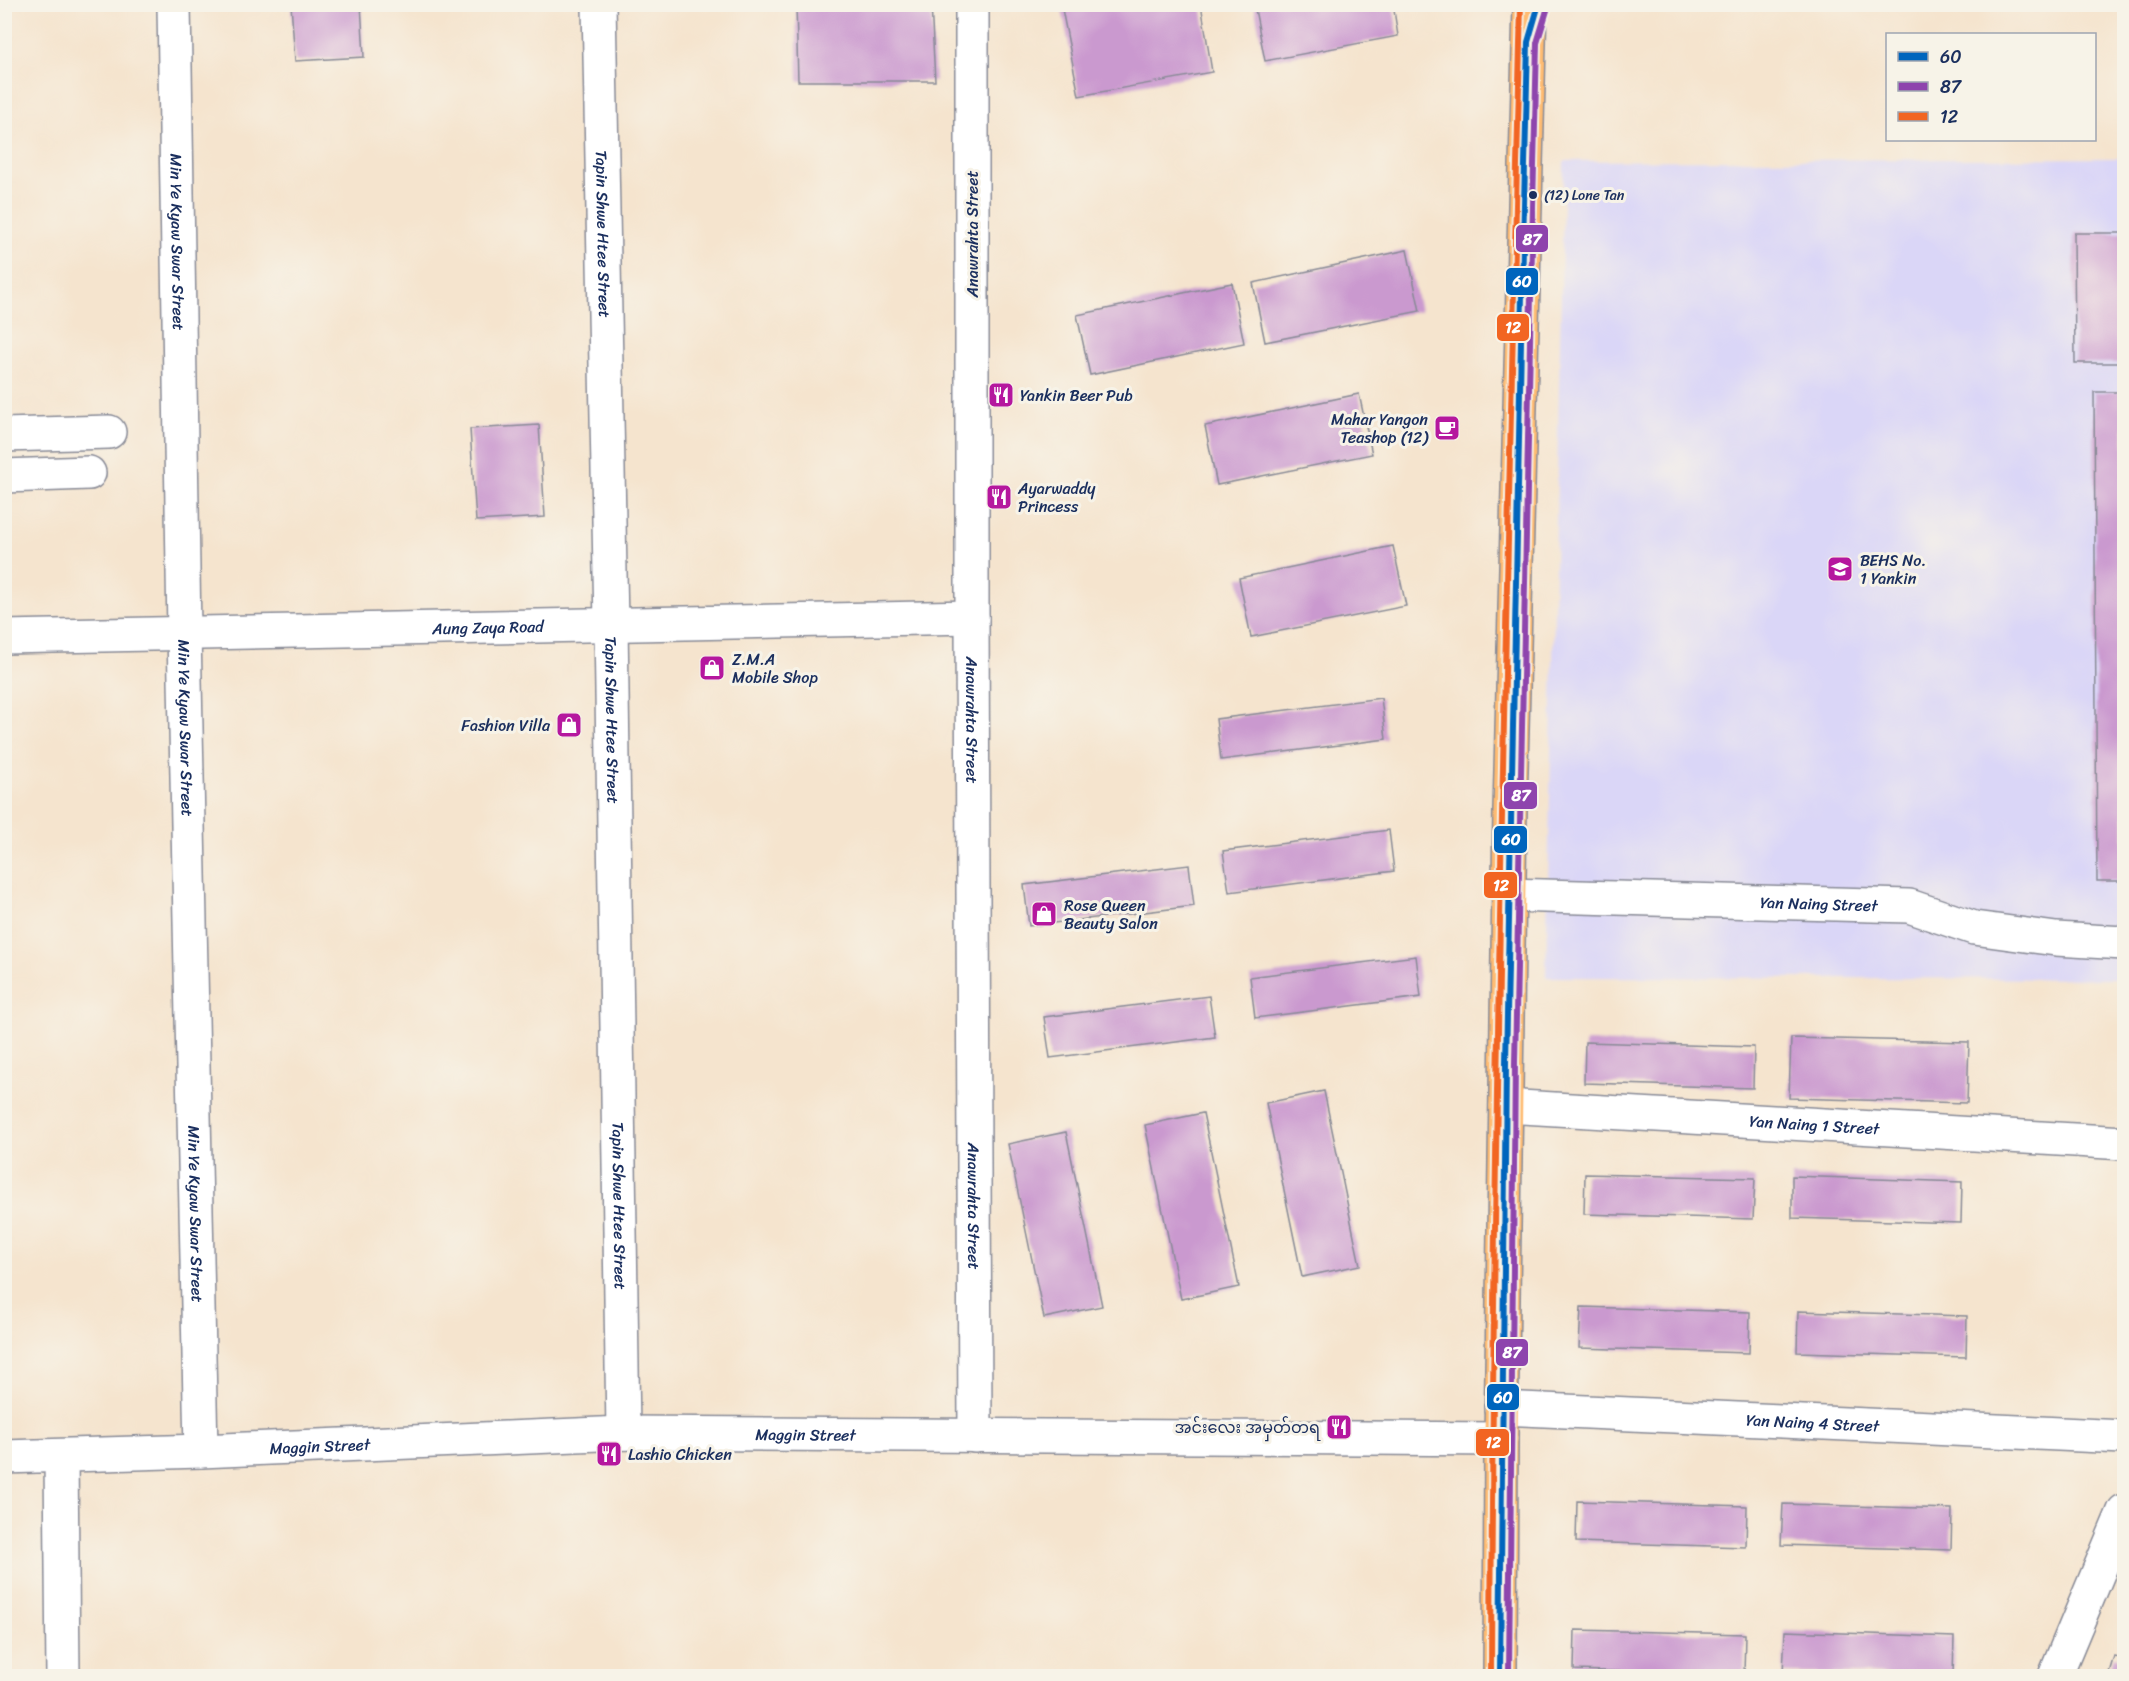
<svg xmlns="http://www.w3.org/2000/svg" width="2129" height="1681" font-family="Sriracha,'Noto Sans Myanmar',sans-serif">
<rect width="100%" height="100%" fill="#f7f3e8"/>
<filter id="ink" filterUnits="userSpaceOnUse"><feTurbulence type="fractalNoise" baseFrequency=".0167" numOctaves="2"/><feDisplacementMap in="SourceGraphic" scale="12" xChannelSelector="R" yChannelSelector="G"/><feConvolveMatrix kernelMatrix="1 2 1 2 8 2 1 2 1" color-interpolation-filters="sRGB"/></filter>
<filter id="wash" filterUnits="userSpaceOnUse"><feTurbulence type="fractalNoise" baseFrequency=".008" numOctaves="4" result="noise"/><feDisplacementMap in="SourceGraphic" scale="24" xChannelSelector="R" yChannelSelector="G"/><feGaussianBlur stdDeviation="1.35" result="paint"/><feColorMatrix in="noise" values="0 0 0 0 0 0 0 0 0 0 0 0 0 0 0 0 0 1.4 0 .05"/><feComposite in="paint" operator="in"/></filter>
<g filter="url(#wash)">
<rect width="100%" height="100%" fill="#f5e4ce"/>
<path fill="#dad6f7" d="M2124,158v821l-578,-2 18,-816z"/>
<g id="blocks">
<path fill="#ca99cf" d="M291,4h70l3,53 -69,4z
M796,4h135l4,77h-137z
M1092,4h109l11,68 -133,24 -17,-87z
M1254,4h139l5,32 -133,25z
M2074,233h50v130h-49z
M1407,250l13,61 -155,31 -12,-59z
M1232,283l12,60 -154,32 -13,-60z
M2094,392h30v489h-27z
M1359,394l13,60 -155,31 -12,-59z
M539,425l6,92 -69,4 -6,-92z
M1393,546l13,60 -155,31 -12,-59z
M1381,698l5,41 -165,21 -5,-41z
M1389,830l5,41 -165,21 -6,-41z
M1189,865l5,41 -165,20 -5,-41z
M1416,956l5,41 -166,21 -5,-41z
M1209,996l6,41 -165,21 -6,-41z
M1791,1038l178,4 -2,61 -178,-5z
M1585,1042l169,5 -1,41 -169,-5z
M1324,1091l36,174 -58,12 -36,-174z
M1203,1113l36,174 -58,12 -36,-174z
M1066,1132l36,174 -58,12 -36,-174z
M1585,1174l170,4 -2,41 -169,-5z
M1792,1176l170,6 -1,41 -169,-5z
M1581,1307l169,5 -1,41 -170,-5z
M1798,1311l169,5 -1,41 -169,-5z
M1577,1501l170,5 -1,41 -170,-5z
M1783,1504l169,5 -1,41 -170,-5z
M1575,1630l170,4 -1,41 -170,-5z
M1785,1631l169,6 -1,39 -170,-3z
M2114,1656l10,4v16h-16z"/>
</g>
</g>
<g filter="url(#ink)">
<use href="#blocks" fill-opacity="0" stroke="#888a96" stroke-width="1.5"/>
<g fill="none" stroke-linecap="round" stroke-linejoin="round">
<g stroke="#888a96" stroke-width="36">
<g id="minor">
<path id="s1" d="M174,4l10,628 17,819"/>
<path id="s2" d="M599,4l12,620 12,809"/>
<path id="s3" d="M972,4v613l3,819"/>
<path d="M4,435l105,-3"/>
<path d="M4,476l85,-3"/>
<path id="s4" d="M4,637l968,-20"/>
<path id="s5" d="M1509,895l400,11 65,22 82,11 68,4"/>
<path id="s6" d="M1506,1106l618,37"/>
<path id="s7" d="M1501,1408l623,29"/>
<path d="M61,1456l2,220"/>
<path id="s8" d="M4,1457l197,-6 422,-18 878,6"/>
<path d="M2055,1676l69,-165"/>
</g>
</g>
<g stroke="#888a96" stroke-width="36">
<path id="major" d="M1500,1676l1,-237 9,-629 20,-806"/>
</g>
<use href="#minor" stroke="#fff" stroke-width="33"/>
<use href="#major" stroke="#ffbb71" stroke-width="33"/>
<g stroke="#f7f3e8" stroke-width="10">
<path id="bus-1" d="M1500,1676l6,-613 17,-817 5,-204 11,-38"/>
</g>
<g stroke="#f7f3e8" stroke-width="10">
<path id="bus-2" d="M1509,1676l6,-613 17,-816 5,-204 11,-36"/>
</g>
<g stroke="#f7f3e8" stroke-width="10">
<path id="bus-3" d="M1491,1676c2,-557 16,-1114 30,-1672"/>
</g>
<use href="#bus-1" stroke="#0065bd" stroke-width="6"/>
<use href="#bus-2" stroke="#8e44ad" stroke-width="6"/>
<use href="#bus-3" stroke="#f26522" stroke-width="6"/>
</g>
</g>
<defs>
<g id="restaurant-square" transform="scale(1.35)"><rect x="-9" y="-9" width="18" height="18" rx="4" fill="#b5179e" stroke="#f7f3e8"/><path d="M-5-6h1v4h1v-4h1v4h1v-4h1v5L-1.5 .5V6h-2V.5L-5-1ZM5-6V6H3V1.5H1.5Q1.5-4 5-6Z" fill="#fff"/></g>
<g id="cafe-square" transform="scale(1.35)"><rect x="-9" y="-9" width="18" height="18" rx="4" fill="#b5179e" stroke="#f7f3e8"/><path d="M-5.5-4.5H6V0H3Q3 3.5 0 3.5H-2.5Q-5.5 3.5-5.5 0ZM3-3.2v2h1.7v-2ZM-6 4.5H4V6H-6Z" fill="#fff"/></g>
<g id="school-square" transform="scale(1.35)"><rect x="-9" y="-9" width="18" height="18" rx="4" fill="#b5179e" stroke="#f7f3e8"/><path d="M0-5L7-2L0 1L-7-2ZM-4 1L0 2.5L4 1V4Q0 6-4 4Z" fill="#fff"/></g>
<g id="shop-square" transform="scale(1.35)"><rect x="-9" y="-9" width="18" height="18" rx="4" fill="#b5179e" stroke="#f7f3e8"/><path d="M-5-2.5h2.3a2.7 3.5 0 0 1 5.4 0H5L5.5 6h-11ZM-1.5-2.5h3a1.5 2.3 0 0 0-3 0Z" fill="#fff"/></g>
</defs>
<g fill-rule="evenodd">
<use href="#restaurant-square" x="1001" y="395"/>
<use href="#cafe-square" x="1447" y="428"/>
<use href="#restaurant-square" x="999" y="497"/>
<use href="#school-square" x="1840" y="569"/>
<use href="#shop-square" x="712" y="668"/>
<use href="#shop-square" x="569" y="725"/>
<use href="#shop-square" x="1044" y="914"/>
<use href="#restaurant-square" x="1339" y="1427"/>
<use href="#restaurant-square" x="609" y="1454"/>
</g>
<circle fill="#1b2f5e" stroke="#f7f3e8" stroke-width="2" cx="1533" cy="195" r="5"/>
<g text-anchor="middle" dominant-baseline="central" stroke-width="6" stroke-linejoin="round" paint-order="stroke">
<g font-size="14" fill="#1b2f5e" stroke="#f7f3e8" text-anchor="start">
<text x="1544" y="195">(12) Lone Tan</text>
</g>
<g font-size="16" fill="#1b2f5e" stroke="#f7f3e8">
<text stroke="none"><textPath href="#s2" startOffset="230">Tapin Shwe Htee Street</textPath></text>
<text transform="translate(972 234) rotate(-90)">Anawrahta Street</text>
<text stroke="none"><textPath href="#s1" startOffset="238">Min Ye Kyaw Swar Street</textPath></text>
<text stroke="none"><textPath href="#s4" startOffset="484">Aung Zaya Road</textPath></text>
<text stroke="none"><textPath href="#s2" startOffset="716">Tapin Shwe Htee Street</textPath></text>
<text stroke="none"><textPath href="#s3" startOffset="716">Anawrahta Street</textPath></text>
<text stroke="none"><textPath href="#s1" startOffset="724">Min Ye Kyaw Swar Street</textPath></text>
<text stroke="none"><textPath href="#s5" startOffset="310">Yan Naing Street</textPath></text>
<text stroke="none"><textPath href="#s6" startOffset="309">Yan Naing 1 Street</textPath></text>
<text stroke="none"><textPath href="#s2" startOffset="1202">Tapin Shwe Htee Street</textPath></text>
<text stroke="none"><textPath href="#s3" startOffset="1202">Anawrahta Street</textPath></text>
<text stroke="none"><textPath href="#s1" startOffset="1210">Min Ye Kyaw Swar Street</textPath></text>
<text stroke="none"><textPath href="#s7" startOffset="312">Yan Naing 4 Street</textPath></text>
<text stroke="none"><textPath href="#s8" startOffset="802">Maggin Street</textPath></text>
<text stroke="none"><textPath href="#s8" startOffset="316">Maggin Street</textPath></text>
</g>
<g font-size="16" fill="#1b2f5e" stroke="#f7f3e8" text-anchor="start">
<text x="1020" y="395">Yankin Beer Pub</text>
<text x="1428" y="419" text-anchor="end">Mahar Yangon<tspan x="1428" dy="18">Teashop (12)</tspan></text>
<text x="1018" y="488">Ayarwaddy<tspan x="1018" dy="18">Princess</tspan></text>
<text x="1860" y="560">BEHS No.<tspan x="1860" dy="18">1 Yankin</tspan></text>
<text x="732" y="659">Z.M.A<tspan x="732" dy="18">Mobile Shop</tspan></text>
<text x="550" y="725" text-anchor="end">Fashion Villa</text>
<text x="1064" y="905">Rose Queen<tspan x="1064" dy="18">Beauty Salon</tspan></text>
<text x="1320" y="1427" text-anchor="end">အင်းလေး အမှတ်တရ</text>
<text x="628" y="1454">Lashio Chicken</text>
</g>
</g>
<g stroke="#f7f3e8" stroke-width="2">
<rect x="1515" y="224" width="34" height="29" rx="6" fill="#8e44ad"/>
<rect x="1505" y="267" width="34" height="29" rx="6" fill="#0065bd"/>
<rect x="1496" y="313" width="34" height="29" rx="6" fill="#f26522"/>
<rect x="1503" y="781" width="35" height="29" rx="6" fill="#8e44ad"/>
<rect x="1493" y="825" width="35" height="29" rx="6" fill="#0065bd"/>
<rect x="1483" y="871" width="35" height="28" rx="6" fill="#f26522"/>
<rect x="1495" y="1338" width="34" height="29" rx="6" fill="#8e44ad"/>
<rect x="1486" y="1383" width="34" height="28" rx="6" fill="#0065bd"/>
<rect x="1475" y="1428" width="35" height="29" rx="6" fill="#f26522"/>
</g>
<g font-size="16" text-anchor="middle" font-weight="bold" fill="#fff">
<text x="1532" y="245">87</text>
<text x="1522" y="287">60</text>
<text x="1513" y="333">12</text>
<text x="1521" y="801">87</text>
<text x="1511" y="845">60</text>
<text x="1501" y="891">12</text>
<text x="1512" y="1358">87</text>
<text x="1503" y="1403">60</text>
<text x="1493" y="1448">12</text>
</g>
<rect width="2129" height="1681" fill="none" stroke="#f7f3e8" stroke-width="24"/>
<rect x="1886" y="33" width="210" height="108" fill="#f7f3e8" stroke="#9fa5b1" stroke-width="1.5"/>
<rect x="1898" y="52" width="30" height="9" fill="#0065bd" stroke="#9fa5b1" stroke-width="1.5"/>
<text x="1940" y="63" font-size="18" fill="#1b2f5e">60</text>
<rect x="1898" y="82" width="30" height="9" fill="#8e44ad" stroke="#9fa5b1" stroke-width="1.5"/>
<text x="1940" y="93" font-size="18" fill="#1b2f5e">87</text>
<rect x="1898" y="112" width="30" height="9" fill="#f26522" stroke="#9fa5b1" stroke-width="1.5"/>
<text x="1940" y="123" font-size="18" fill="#1b2f5e">12</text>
</svg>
